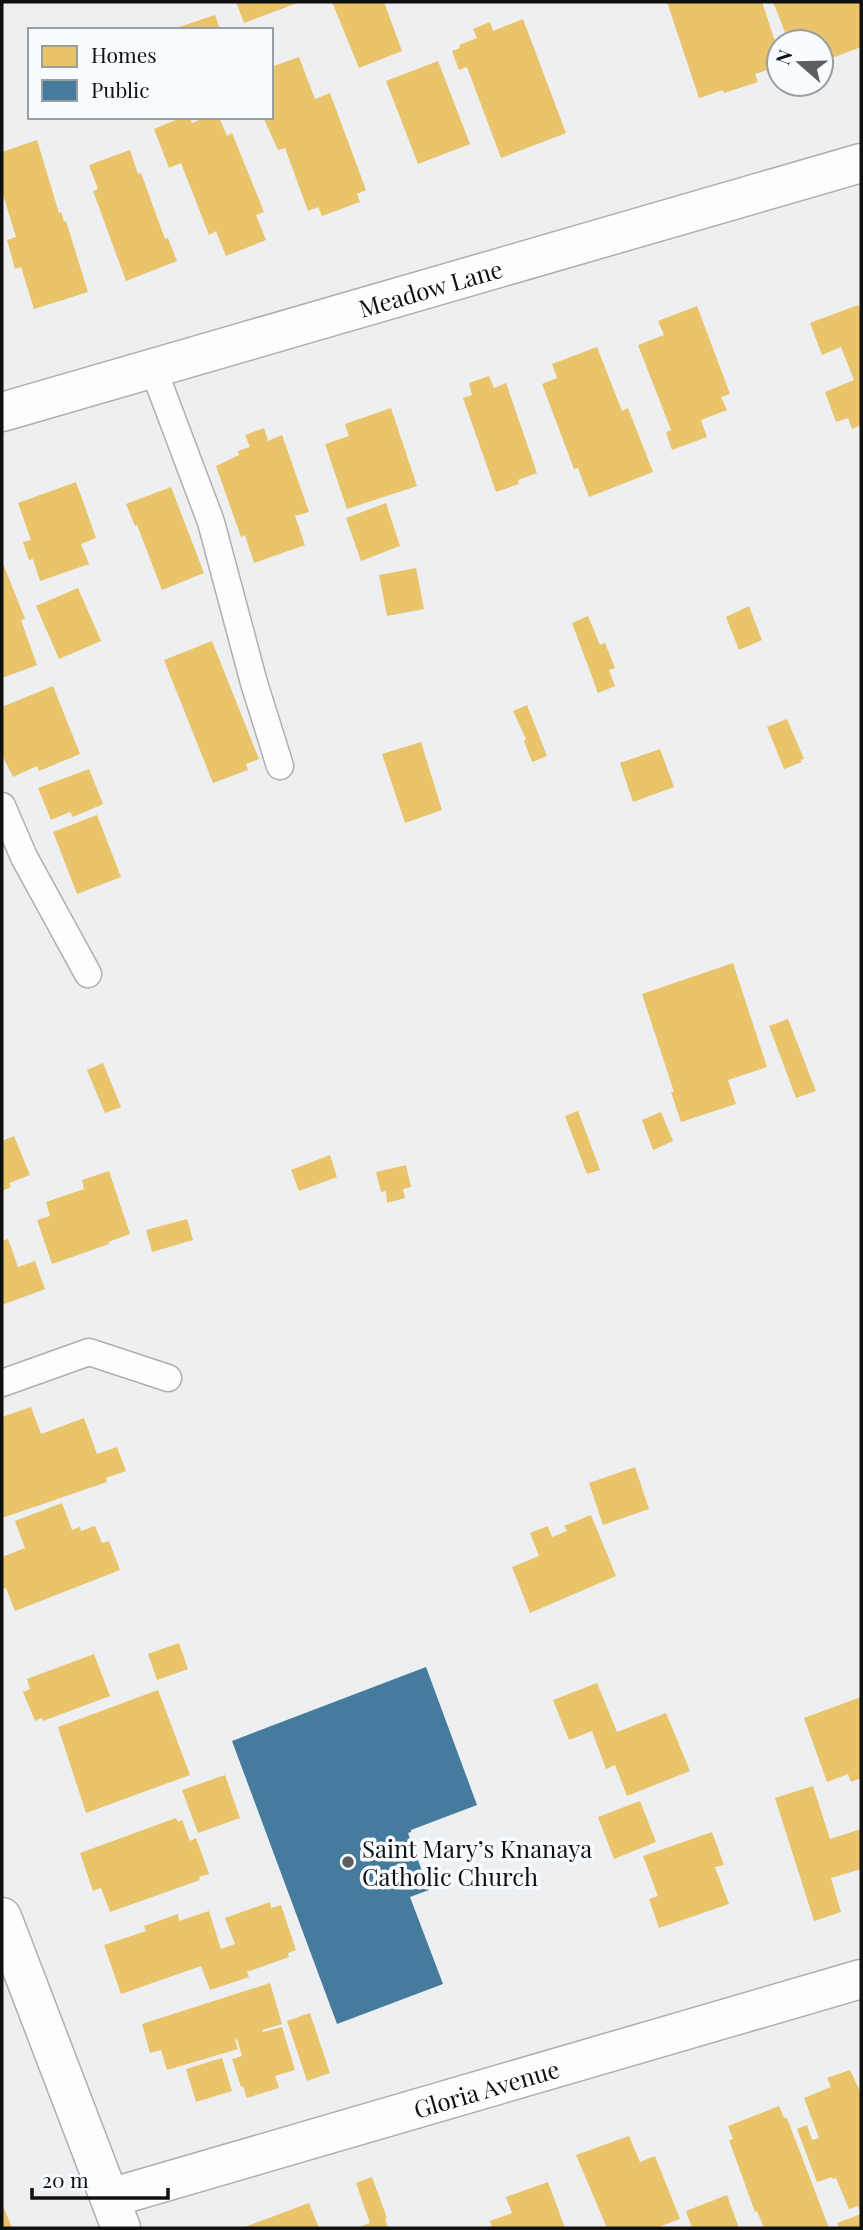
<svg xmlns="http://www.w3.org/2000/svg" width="863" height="2230" font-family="'Playfair Display',serif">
<rect width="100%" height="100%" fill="#edeff1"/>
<path fill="#e9c46a" d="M236,2h64l-56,21z
M332,2h52l18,49 -43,17z
M667,2h95l17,51v13l-24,8 3,8 -34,11 -1,-3 -24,8z
M773,2h88v45l-29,11 -3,-9 -8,4v-11h-32z
M215,15l5,15h-47v-1z
M523,19l43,114 -65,25 -34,-91 -8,3 -7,-19 8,-3 -1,-3 18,-7 -4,-9 17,-7 3,9z
M299,57l16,42 15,-6 36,97 -9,4 3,8 -38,14 -4,-9 -10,4 -23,-63 -7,2 -15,-33h8v-50z
M438,61l32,83 -52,20 -32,-83z
M183,117h7l2,6 14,-6h13l8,19 5,-3 32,79 -8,3 10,25 -40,16 -10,-25 -7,4 -28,-72 -12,5 -15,-39z
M37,140l22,73 2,-1 3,10 2,-1 22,71 -54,17 -13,-42 -6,2 -8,-29 9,-3 -14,-46v-39z
M130,150l8,24 3,-1 24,66 3,-1 9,23 -51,20 -33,-90 5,-2 -9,-24z
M858,305l3,7v113l-9,4 -4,-11 -12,4 -11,-30 29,-12 -13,-33 -19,8 -12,-32z
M697,306l33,88 -9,3 6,13 -26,10 6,17 -35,13 -6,-18 5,-2 -33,-85 26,-10 -6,-14z
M597,347l25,64 6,-3 25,64 -64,25 -11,-29 -4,1 -32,-85 15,-6 -5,-14z
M489,376l5,12 12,-5 31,90 -19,7 1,4 -23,8 -33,-94 9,-3 -3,-12z
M391,408l26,78 -70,23 -22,-65 24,-8 -4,-12z
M264,428l4,13 14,-6 27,77 -14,4 10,29 -51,18 -9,-28 -4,2 -25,-71 23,-11 -1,-4 12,-4 -5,-12z
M76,482l20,56 -15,6 8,20 -49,17 -7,-22 -4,1 -6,-18 8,-2 -13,-37z
M171,487l33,86 -42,17 -25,-65 -2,1 -9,-22z
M386,503l14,43 -39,15 -15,-43z
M2,561l23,58 -4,1 16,45 -35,13z
M416,568l8,41 -37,7 -8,-41z
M78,588l23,53 -42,18 -23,-53z
M749,606l13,34 -23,10 -13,-33z
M588,616l12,29 5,-2 10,25 -6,2 6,16 -17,7 -26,-70z
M212,641l47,118 -13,5 2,6 -35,13 -49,-123z
M53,686l27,68 -41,17 -2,-5 -24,11 -11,-22v-48z
M527,705l20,51 -15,6 -8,-21 2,-2 -13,-28z
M787,719l17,40 -4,1 2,2 -18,7 -17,-42z
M421,742l21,68 -37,13 -23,-69z
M660,749l14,38 -41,15 -13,-39z
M89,769l14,35 -30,13 -3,-5 -19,8 -13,-32z
M97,815l24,62 -44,17 -24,-62z
M733,963l34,104 -39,13 8,24 -55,18 -10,-30h3l-32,-98z
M788,1019l28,72 -20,7 -27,-72z
M103,1063l18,44 -16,6 -18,-43z
M578,1111l22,59 -13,4 -22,-58z
M661,1112l12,29 -20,9 -11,-30z
M14,1136l16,39 -21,8 2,4 -9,4v-50z
M330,1155l7,22 -38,14 -8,-21z
M406,1165l5,22 -8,2 2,9 -18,5 -1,-12 -5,1 -5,-20z
M109,1171l21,63 -22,8 1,2 -57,20 -15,-44 13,-4 -4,-14 38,-13 -2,-9z
M187,1219l6,21 -41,12 -6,-22z
M8,1239l10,28 17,-6 10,28 -43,16v-64z
M31,1407l10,27 43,-16 13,36 20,-7 9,24 -20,7 1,4 -105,36v-101z
M635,1467l14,42 -46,16 -14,-42z
M62,1503l10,27 8,-3 1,4 14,-5 7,17 7,-2 11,29 -105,41 -9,-23 -4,1v-32l23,-9 -10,-27z
M591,1515l25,61 -86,37 -18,-46 27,-11 -9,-23 18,-7 4,11 15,-6 -3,-5z
M179,1643l9,26 -31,11 -9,-26z
M94,1654l16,42 -67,25 -1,-3 -7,3 -12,-29 7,-3 -3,-10z
M597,1683l20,49 49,-19 24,58 -63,25 -12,-31 -9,4 -14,-38 -23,9 -16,-40z
M158,1690l32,85 -104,38 -28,-86z
M861,1697v81l-10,4 -3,-8 -21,8 -23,-64z
M225,1775l15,43 -42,15 -16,-43z
M813,1786l17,53 31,-10v40l-30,9 10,34 -27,9 -39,-123z
M640,1801l16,41 -42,17 -16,-42z
M176,1818l2,4 4,-2 8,21 6,-3 13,36 -10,3 1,3 -90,32 -9,-24 -8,3 -13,-38z
M712,1832l12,33 -9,2 14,37 -70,24 -10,-29 9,-3 -15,-40z
M270,1902l1,6 10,-3 15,45 -8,3 1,4 -42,15 2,5 -39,13 -9,-24 -80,28 -17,-49 42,-14 -2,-5 34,-12 1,7 30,-10 12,38 14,-5 -10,-26z
M270,1983l12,41 -20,6 1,2 19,-5 13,43 -20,6 4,12 -32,10 -4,-12 -2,1 -9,-28 10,-3 -5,-17 -2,1 3,9 -71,21 -6,-20 -11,3 -8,-29z
M310,2013l20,60 -23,8 -20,-60z
M222,2058l10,33 -36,11 -10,-33z
M850,2070l11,23v135h-22l-2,-5 24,-9 -3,-8 -9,3 -13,-31 -3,1 -1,-2 -15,5 -20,-53 10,-4 5,15 7,-2 -15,-40 27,-11 -4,-9z
M779,2106l5,12h3l42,110h-65l-7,-17 -2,1 -26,-72 4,-1 -5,-13z
M629,2136l11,26 15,-6 25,63 -24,9h-49l-31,-73z
M372,2177l15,41h-2l3,10h-31l13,-5 -14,-40z
M548,2182l17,46h-73l-2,-7 22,-8 -6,-16z
M727,2195l12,33h-47l-6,-17z
M2,2203l10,25h-10z
M309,2203l10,25h-77z"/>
<path fill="#457b9d" d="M426,1667l51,138 -66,25v2l-3,1 21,57 -19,7 33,87 -106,40 -105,-283z"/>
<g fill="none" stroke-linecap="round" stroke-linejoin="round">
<g stroke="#aeafb1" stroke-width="29">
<path id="service" d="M153,368l58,154 43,161 26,83
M2,806l22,51 64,117
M2,1383l87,-31 79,26"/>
</g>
<g stroke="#aeafb1" stroke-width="41">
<g id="minor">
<path id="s1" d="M2,412l859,-249"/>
<path id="s2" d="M110,2198l751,-219"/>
</g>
</g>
<g stroke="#aeafb1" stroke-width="41">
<path id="tertiary" d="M2,1917l119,311"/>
</g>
<use href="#service" stroke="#fcfdfd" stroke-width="26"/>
<use href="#minor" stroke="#fcfdfd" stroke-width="38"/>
<use href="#tertiary" stroke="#fcfdfd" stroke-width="38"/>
</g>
<circle fill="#5d5e5f" stroke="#f9fcff" stroke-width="2.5" cx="348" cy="1862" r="7"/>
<g text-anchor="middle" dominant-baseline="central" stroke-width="7" stroke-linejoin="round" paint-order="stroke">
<g font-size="24" fill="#0f1011" stroke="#f9fcff">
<text stroke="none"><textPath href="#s1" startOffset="446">Meadow Lane</textPath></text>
<text stroke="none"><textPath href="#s2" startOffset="392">Gloria Avenue</textPath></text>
</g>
<g font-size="24" fill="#0f1011" stroke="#f9fcff" text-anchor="start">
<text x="362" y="1848">Saint Mary’s Knanaya<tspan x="362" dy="28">Catholic Church</tspan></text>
</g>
</g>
<rect width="863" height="2230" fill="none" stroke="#0f1011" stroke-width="7"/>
<rect x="28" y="28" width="245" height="91" fill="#f9fcff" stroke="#9b9ea0" stroke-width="2"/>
<rect x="42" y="46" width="35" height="21" fill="#e9c46a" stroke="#9b9ea0" stroke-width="2"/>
<text x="91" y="63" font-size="21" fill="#0f1011">Homes</text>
<rect x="42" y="80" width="35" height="21" fill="#457b9d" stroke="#9b9ea0" stroke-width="2"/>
<text x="91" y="98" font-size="21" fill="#0f1011">Public</text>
<g transform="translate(800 63) rotate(290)"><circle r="33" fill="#f9fcff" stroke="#9b9ea0" stroke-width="2"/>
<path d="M0-5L12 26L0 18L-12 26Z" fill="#5d5e5f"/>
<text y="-10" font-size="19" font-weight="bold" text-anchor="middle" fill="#0f1011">N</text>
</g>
<path d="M32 2188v10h136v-10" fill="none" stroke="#0f1011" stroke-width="3.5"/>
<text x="42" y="2188" font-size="21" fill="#0f1011" stroke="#f9fcff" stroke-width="5" paint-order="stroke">20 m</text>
</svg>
